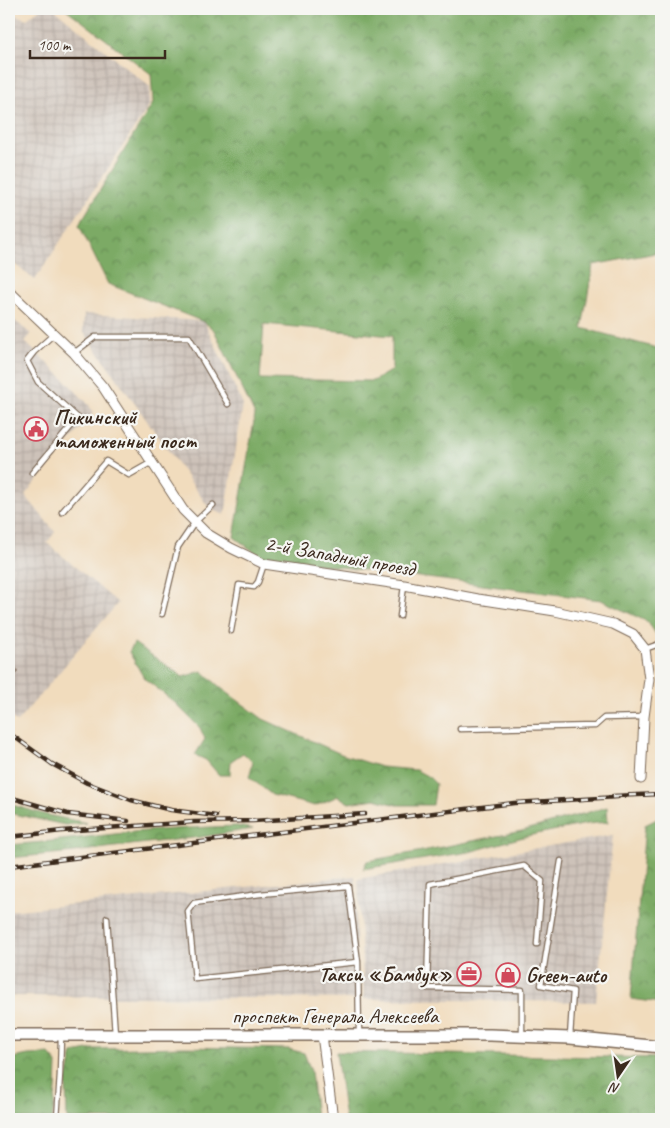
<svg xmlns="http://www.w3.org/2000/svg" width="670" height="1128" font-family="Caveat,sans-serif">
<defs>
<pattern id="industrial-grid" width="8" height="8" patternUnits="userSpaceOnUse" patternTransform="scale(1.25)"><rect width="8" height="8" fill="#cdc2b9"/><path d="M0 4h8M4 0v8" fill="none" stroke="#b1a79f"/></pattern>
<pattern id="forest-crowns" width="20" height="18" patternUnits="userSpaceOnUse" patternTransform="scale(1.25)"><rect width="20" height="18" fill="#7baa65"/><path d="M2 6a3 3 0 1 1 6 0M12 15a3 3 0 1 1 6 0" fill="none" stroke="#668b53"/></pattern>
</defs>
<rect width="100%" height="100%" fill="#f6f6f2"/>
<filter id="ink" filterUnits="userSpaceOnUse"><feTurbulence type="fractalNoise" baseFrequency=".02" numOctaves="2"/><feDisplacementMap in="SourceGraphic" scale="10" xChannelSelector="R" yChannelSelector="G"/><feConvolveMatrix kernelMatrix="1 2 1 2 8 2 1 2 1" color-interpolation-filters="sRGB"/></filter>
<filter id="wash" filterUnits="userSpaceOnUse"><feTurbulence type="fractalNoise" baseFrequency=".0096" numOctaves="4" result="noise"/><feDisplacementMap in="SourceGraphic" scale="20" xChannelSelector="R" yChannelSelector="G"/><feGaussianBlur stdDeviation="1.12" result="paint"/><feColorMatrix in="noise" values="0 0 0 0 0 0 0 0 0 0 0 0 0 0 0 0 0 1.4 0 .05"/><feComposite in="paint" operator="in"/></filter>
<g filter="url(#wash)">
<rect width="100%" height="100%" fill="#f1dcbd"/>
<path fill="url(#industrial-grid)" d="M40,9h14l96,78 -1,19 -114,174 -26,-20v-247l18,6z
M84,314l120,7 39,84 -18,110 -15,-6 -127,-178z
M9,316l22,18 -6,8 38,36 26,27 4,8 -68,82 30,37 -8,11 71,60 -101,119 -8,-6z
M613,835l-17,167 -232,-3 -6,-120z
M355,876l2,123 -348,-3v-85z"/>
<path fill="url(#forest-crowns)" stroke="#5b6a42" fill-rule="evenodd" d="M66,9h595v243l-68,13 -11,63 79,21v293l-13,-20 -47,-22 -340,-43 -27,-20 21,-122 -41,-85 -10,-8 -96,-38 -29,-59 74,-122 -2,-29zM264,324l128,12v34l-19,11 -113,-2z
M134,643l49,34 19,-6 19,17 42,31 78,35 40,13 35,3 13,7 7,7 -3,21h-37l-21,-6 -26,4 -11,-7 -23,10 -43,-11 -23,-18 4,-15 -10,-9 -12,8 -1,14h-11l-13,-15 -11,-5 10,-16 -5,-11 -26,-26 -30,-24 -15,-26z
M9,804l38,11 40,8 -22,2 -56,-12z
M607,807l1,15 -21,2 -60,12 -58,16 -106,17 4,-8 50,-9 105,-21z
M661,817v186l-30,-4 14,-174z
M237,826l16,3 -52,8 -54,6 -73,9 -65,6v-13c42,-3 83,-9 125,-13 35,-3 69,-5 103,-6z
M184,1047l104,2 16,4 7,18 5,48h-249l-1,-36 7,-30 20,-4z
M336,1052l325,6v61h-316z
M49,1054l8,9 -1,27 -4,29h-43v-60l19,-4z"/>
</g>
<g filter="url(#ink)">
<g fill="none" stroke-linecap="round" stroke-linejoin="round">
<g stroke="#7b6856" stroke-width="7">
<path id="service" d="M74,353l21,-16h94l39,67
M32,473l46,-55 -40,-36 -11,-21 7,-9 20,-18
M62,512l44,-51 23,14 23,-13
M162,614l16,-67 17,-25 18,-17
M400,616l4,-30
M231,631l8,-46 15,2 4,-5 6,-18
M645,649l14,-5 2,-3
M9,667l5,4
M460,729l135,-3 9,-8 40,-1
M561,861l-20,124 32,6 -3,46
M107,918l8,116
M358,962l-163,17 -7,-68 6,-8 66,-9 88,-8 10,76 1,72
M522,1035v-45l-95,-2 3,-104 94,-18 18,15 -5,63
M57,1119l3,-45 1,-38"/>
</g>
<g stroke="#7b6856" stroke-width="11">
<path id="minor" d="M9,291l45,43 20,19 29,34 80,123 23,23 25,15 33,16 140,21 74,14 77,12 58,13 20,10 12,15 4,30 -5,38 -3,62
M322,1035l11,84"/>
</g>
<g stroke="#7b6856" stroke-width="14">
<path id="secondary" d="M9,1035h481l80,3 91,9"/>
</g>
<use href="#service" stroke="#fff" stroke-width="4.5"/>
<use href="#minor" stroke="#fff" stroke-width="9"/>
<use href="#secondary" stroke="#fff" stroke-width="11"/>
<g stroke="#3b2a1e" stroke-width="4.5">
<path id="rail" d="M9,733l43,31 35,19 44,17 40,10 45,6
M613,796l48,-2
M9,797l59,17 60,7
M9,837l53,-6 132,-9 59,-1 112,-7
M9,866l505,-63 104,-6"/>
</g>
<use href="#rail" stroke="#f6f6f2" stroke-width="2.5" stroke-dasharray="8" stroke-linecap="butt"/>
</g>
</g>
<defs>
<g id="civic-ring" transform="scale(1.25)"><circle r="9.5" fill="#f6f6f2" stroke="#d1495b" stroke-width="1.5"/><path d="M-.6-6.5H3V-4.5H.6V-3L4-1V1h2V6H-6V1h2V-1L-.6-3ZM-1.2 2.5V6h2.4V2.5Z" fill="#d1495b"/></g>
<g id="office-ring" transform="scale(1.25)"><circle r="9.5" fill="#f6f6f2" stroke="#d1495b" stroke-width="1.5"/><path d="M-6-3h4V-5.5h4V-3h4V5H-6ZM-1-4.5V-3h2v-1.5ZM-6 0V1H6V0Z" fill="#d1495b"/></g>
<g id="shop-ring" transform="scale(1.25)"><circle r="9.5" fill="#f6f6f2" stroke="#d1495b" stroke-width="1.5"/><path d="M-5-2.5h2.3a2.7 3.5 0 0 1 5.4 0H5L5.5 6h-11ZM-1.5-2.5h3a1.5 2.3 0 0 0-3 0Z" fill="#d1495b"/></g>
</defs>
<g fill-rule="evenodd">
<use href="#civic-ring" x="36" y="429"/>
<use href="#office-ring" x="469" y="974"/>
<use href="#shop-ring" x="508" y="975"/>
</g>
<g text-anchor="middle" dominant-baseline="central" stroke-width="4.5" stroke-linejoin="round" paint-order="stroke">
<g font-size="21" font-weight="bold" fill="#3b2a1e" stroke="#f6f6f2" text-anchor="start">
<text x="54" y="417">Пикинский<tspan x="54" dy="24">таможенный пост</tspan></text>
<text x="452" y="974" text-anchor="end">Такси «Бамбук»</text>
<text x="526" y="975">Green-auto</text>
</g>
<g font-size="21" fill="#3b2a1e" stroke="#f6f6f2">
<text transform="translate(340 556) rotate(10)">2-й Западный проезд</text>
<text x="335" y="1016">проспект Генерала Алексеева</text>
</g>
</g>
<rect width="670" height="1128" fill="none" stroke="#f6f6f2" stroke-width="30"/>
<g transform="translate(618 1076) rotate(193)" stroke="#f6f6f2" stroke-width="4" paint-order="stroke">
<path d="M0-4L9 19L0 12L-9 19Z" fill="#3b2a1e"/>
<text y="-8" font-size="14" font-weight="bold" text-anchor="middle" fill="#3b2a1e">N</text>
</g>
<path d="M30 50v8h135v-8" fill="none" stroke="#3b2a1e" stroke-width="2.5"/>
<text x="38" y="50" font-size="15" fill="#3b2a1e" stroke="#f6f6f2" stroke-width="4" paint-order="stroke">100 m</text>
</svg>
